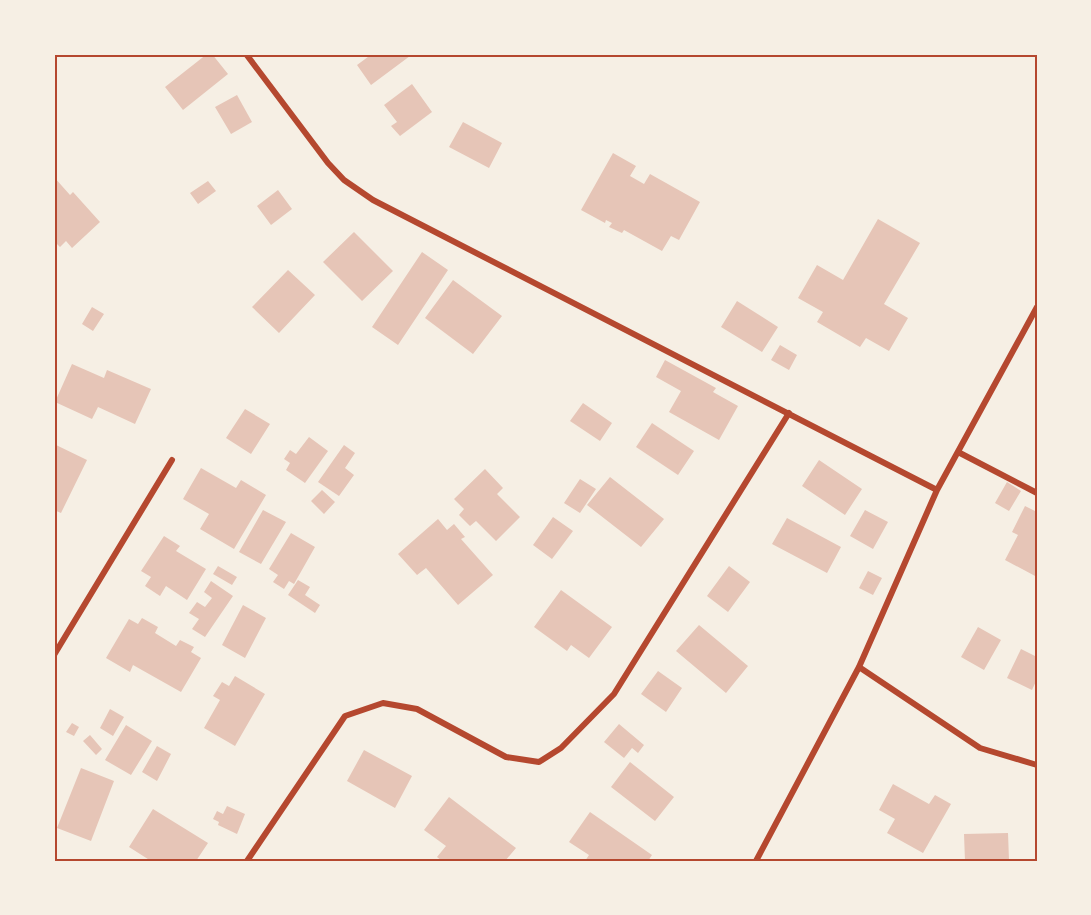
<svg xmlns="http://www.w3.org/2000/svg" width="1091" height="915" font-family="'Noto Sans',sans-serif">
<rect width="100%" height="100%" fill="#f6efe4"/>
<path fill="#e6c5b7" d="M207,54h5l16,20 -45,36 -18,-23z
M372,54h36l2,2 -39,29 -14,-20z
M412,84l20,28 -32,24 -9,-10 6,-4 -13,-17z
M237,95l15,27 -21,12 -16,-27z
M463,122l39,21 -13,25 -40,-21z
M613,153l23,13 -6,10 14,8 6,-10 50,28 -21,38 -8,-4 -9,15 -38,-21 -2,3 -13,-6 3,-4 -6,-3 -1,3 -24,-13z
M54,177l16,18 3,-3 27,30 -28,26 -6,-7 -6,6 -6,-6z
M208,181l8,10 -18,13 -8,-11z
M278,190l14,19 -21,16 -14,-19z
M878,219l42,24 -36,61 24,14 -19,33 -23,-13 -6,9 -43,-25 6,-10 -25,-14 19,-33 26,15z
M354,232l39,39 -31,30 -39,-39z
M422,252l26,18 -50,75 -26,-18z
M288,270l27,25 -36,38 -27,-26z
M453,280l49,36 -29,38 -48,-36z
M737,301l41,26 -16,25 -41,-25z
M92,307l12,7 -11,17 -11,-7z
M780,345l17,10 -8,15 -18,-10z
M665,360l51,28 -3,4 25,14 -19,34 -50,-28 12,-21 -25,-14z
M72,364l32,14 3,-8 44,19 -16,35 -37,-17 -6,12 -37,-17z
M583,403l29,20 -12,18 -30,-20z
M245,409l25,15 -19,30 -25,-16z
M652,423l42,28 -16,24 -42,-28z
M309,437l19,14 -23,32 -19,-13 4,-7 -6,-4 6,-9 6,4z
M54,444l33,16 -26,53 -7,-3z
M344,445l11,8 -10,15 9,7 -15,21 -21,-14z
M819,460l43,29 -17,26 -43,-29z
M201,468l35,20 5,-8 25,15 -32,54 -34,-20 9,-15 -26,-15z
M485,469l18,19 -6,6 23,23 -24,24 -20,-20 -6,5 -11,-11 5,-6 -10,-10z
M610,477l54,42 -23,28 -54,-42z
M580,479l16,10 -16,24 -16,-10z
M1007,482l14,9 -12,20 -14,-8z
M322,490l13,12 -11,12 -13,-13z
M1025,506l12,6v65l-32,-17 13,-25 -6,-3z
M263,510l23,12 -25,42 -22,-12z
M865,510l23,12 -15,27 -23,-13z
M553,517l20,14 -21,28 -19,-14z
M787,518l54,29 -14,26 -55,-29z
M438,519l9,11 7,-6 11,13 -4,2 32,36 -35,30 -32,-37 -9,7 -19,-21z
M291,533l24,14 -21,37 -5,-3 -5,8 -11,-7 5,-7 -9,-6z
M164,536l16,10 -4,5 30,18 -19,31 -21,-14 -6,10 -15,-10 6,-9 -10,-6z
M218,566l19,11 -5,8 -19,-11z
M729,566l21,16 -22,30 -21,-16z
M868,571l14,7 -9,17 -14,-7z
M298,580l12,7 -5,8 15,10 -5,8 -27,-18z
M211,581l22,15 -28,41 -13,-8 7,-10 -10,-6 8,-11 8,5 7,-9 -8,-6z
M561,590l51,37 -23,31 -18,-13 -4,6 -33,-24z
M243,605l23,13 -21,40 -23,-13z
M142,618l16,9 -3,6 21,13 4,-6 14,7 -3,5 10,6 -20,34 -48,-27 -3,7 -24,-14 23,-39 9,5z
M699,625l49,41 -22,27 -50,-42z
M978,627l23,13 -17,30 -23,-13z
M1021,649l16,8v22l-5,11 -25,-12z
M658,671l24,17 -16,24 -25,-18z
M235,676l30,18 -30,52 -31,-18 16,-28 -7,-4 9,-14 7,4z
M110,709l14,8 -11,19 -13,-8z
M72,723l7,4 -5,9 -8,-4z
M619,724l25,21 -6,8 -6,-5 -8,10 -20,-16z
M126,725l26,16 -21,34 -26,-15z
M90,735l12,14 -6,6 -13,-14z
M157,746l14,8 -14,27 -15,-9z
M364,750l48,26 -17,32 -48,-27z
M630,762l44,35 -19,24 -44,-34z
M81,768l33,13 -23,60 -34,-13z
M893,784l36,20 6,-9 16,9 -28,49 -36,-20 8,-14 -16,-9z
M449,797l67,51 -11,13h-63l-5,-4 9,-11 -22,-16z
M227,806l18,8 -8,20 -19,-9 1,-3 -6,-3 4,-8 6,3z
M153,809l55,34 -12,18h-45l-22,-14z
M590,812l62,43 -4,6h-63l4,-6 -20,-13z
M1008,833l1,27 -44,1 -1,-27z"/>
<g fill="none" stroke-linecap="round" stroke-linejoin="round">
<path stroke="#b5482f" stroke-width="6" d="M246,54l82,109 16,17 29,20 564,290
M958,452l79,41
M54,655l118,-195
M859,667l121,81 57,17
M247,861l98,-145 38,-13 34,6 89,48 33,5 22,-14 53,-54 175,-281
M756,861l103,-194 78,-177 100,-183"/>
</g>
<rect width="1091" height="915" fill="none" stroke="#f6efe4" stroke-width="111"/>
<rect x="56" y="56" width="980" height="804" fill="none" stroke="#b5482f" stroke-width="2"/>
</svg>
